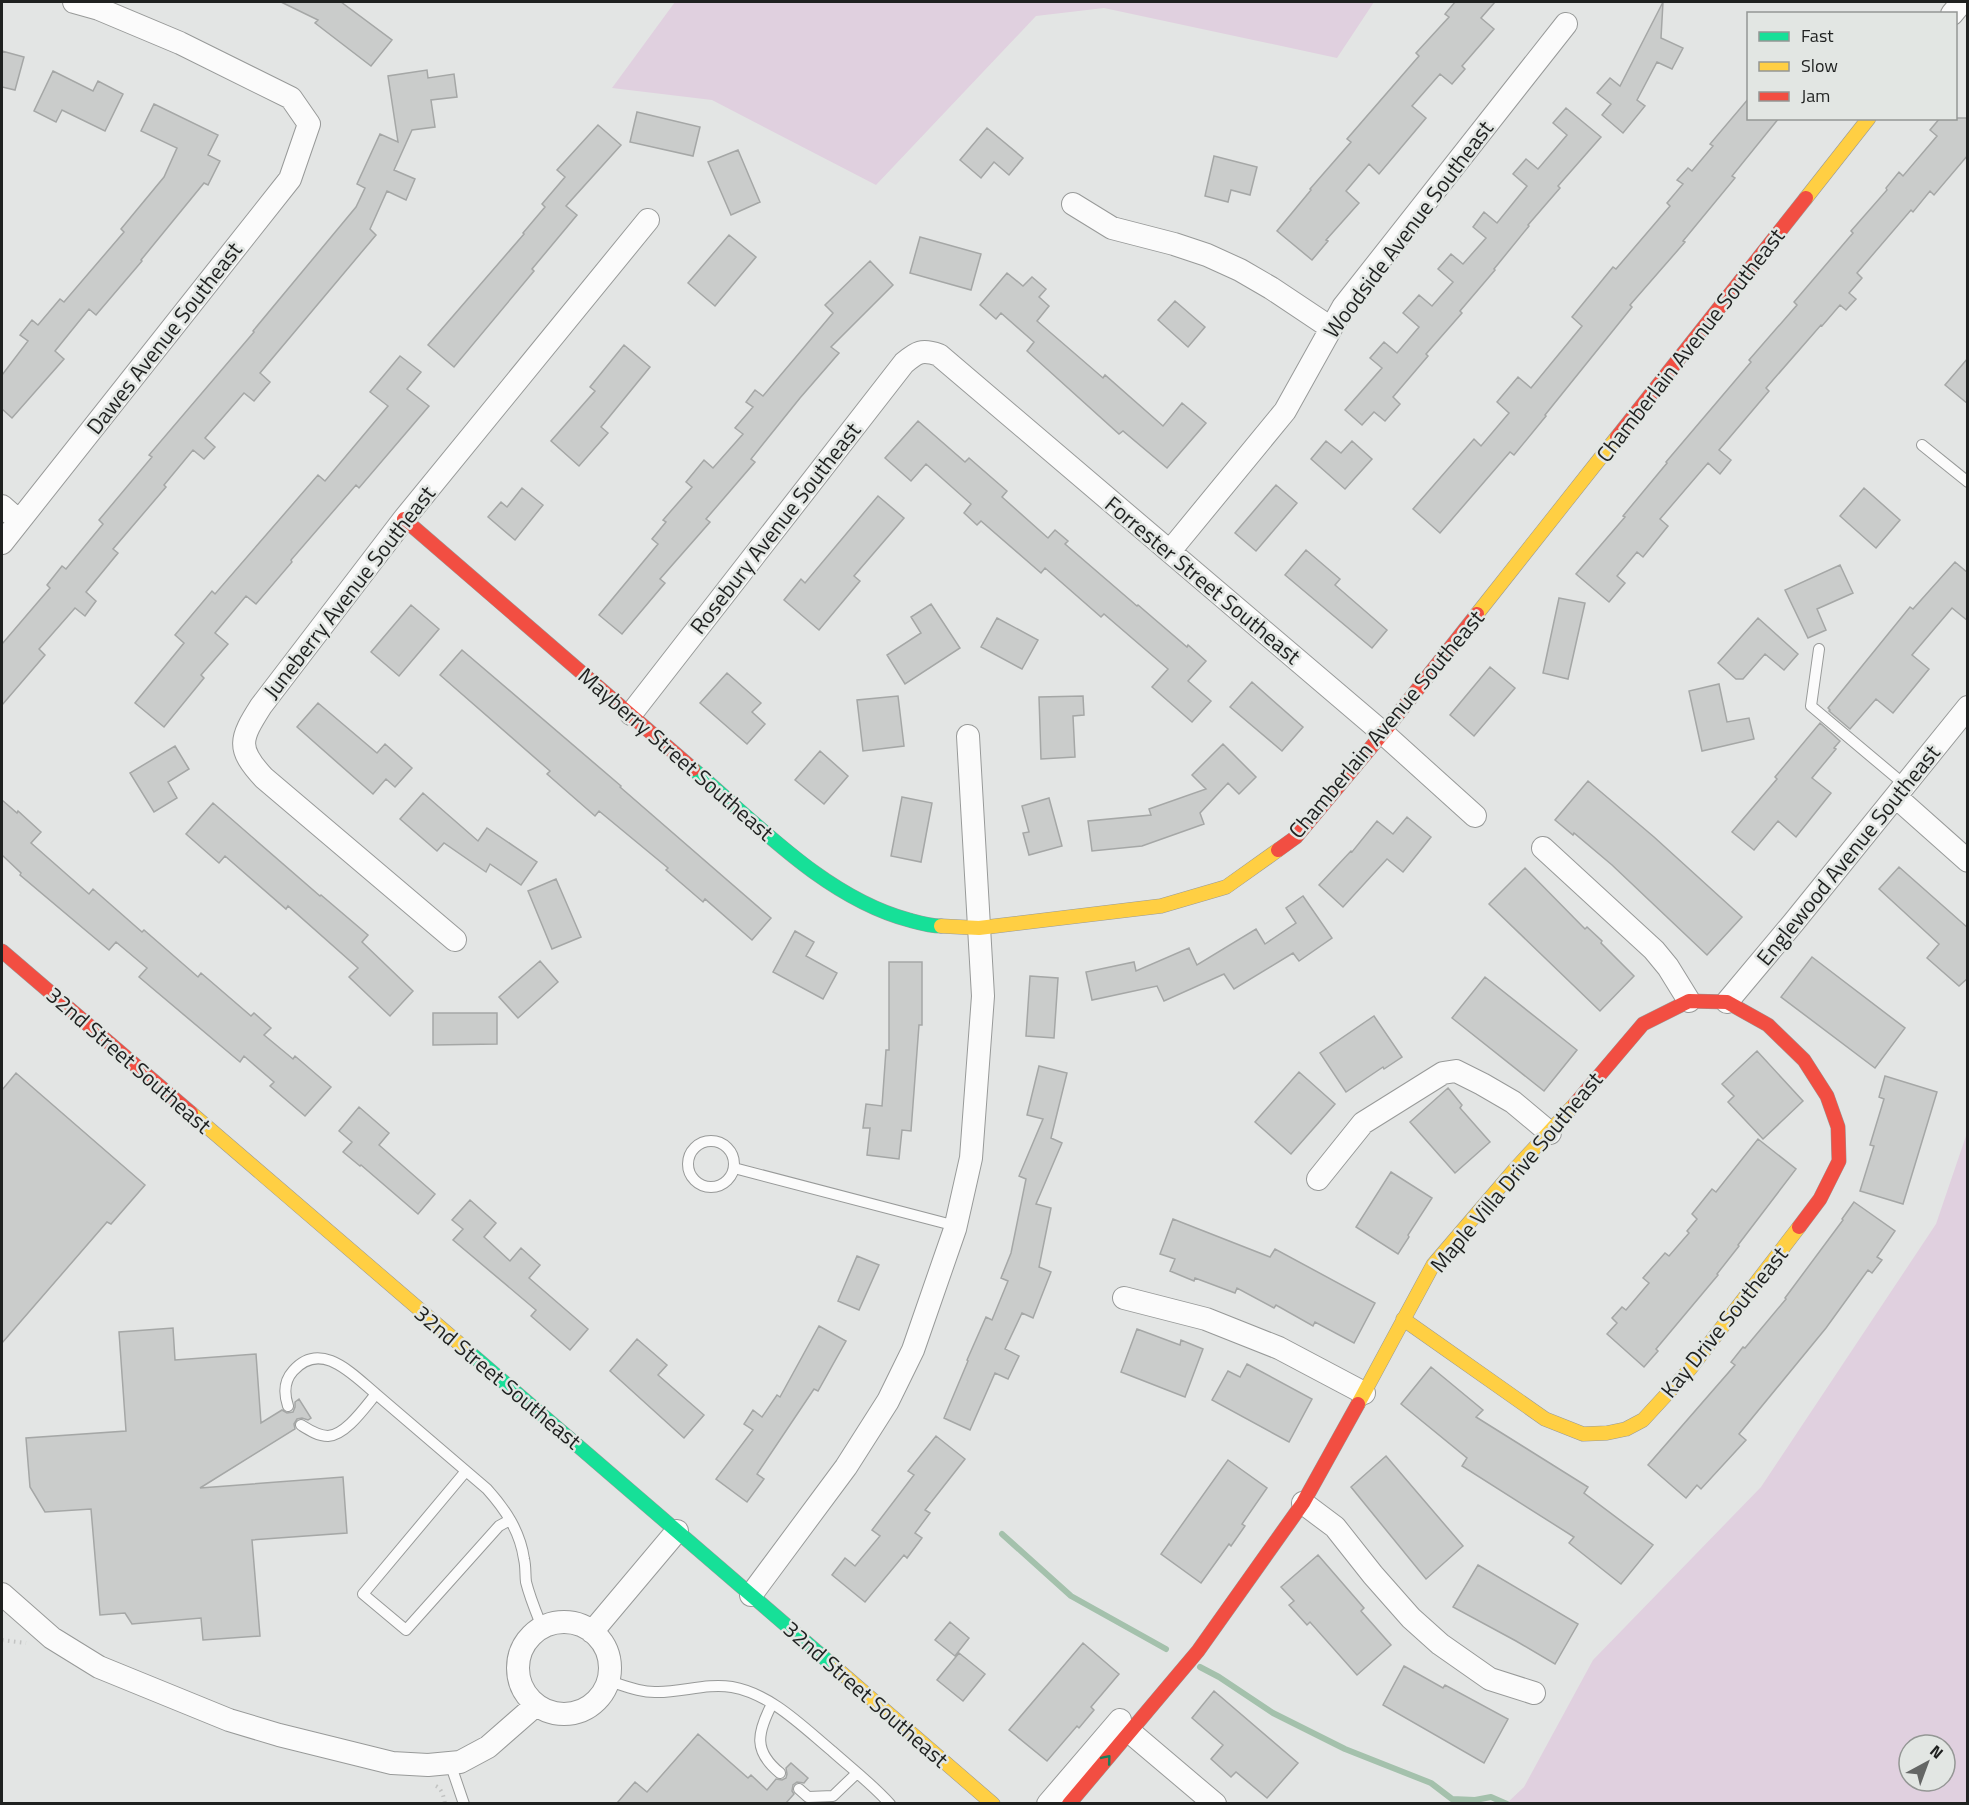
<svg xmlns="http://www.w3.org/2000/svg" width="1969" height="1805" font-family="'Titillium Web',sans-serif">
<rect width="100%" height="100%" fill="#e3e5e4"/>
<path fill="#e0d0df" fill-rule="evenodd" d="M675,2h699l-37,56 -233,-50 -68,8 -160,169 -164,-85 -100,-12z
M1967,1133v670h-460l17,-16 69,-127 168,-173 175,-263zM1909,1745h36v36h-36z"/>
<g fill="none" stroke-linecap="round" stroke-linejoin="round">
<path stroke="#a4c1ac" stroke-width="6" d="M1002,1534l69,62 95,53
M1200,1667l19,10 54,36 72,36 86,34 21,16 23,1 16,-3 16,7"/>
</g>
<path fill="#cacccb" stroke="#a5a7a6" stroke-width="1.5" d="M281,2h60l51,38 -21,26 -56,-43 3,-3z
M1455,2h40l-14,16 13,11 -32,37 3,3 -13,15 -12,-10 -28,32 14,12 -47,56 -10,-10 -23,27 13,12 -33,37 2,1 -16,19 -35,-29 34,-41 -1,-1 41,-47 -4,-3 72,-83 -3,-3 33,-36 -4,-3z
M1663,2l-2,36 22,10 -11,21 -15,-7 -20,38 8,6 -22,27 -21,-18 9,-11 -14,-11 13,-15 10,8z
M2,51l22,6 -9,33 -13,-3z
M427,70l1,8 26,-4 3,23 -26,3 4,27 -23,3 -18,40 21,9 -9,21 -19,-9 -17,38 6,6 -116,138 10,9 -16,19 -10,-8 -39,45 10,9 -11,12 -11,-9 -29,35 2,2 -53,62 5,4 -32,39 10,9 -11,15 -10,-8 -36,41 6,6 -43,50v-61l48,-56 -3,-3 15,-19 4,3 37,-45 -4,-4 53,-63 -3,-2 105,-123 -1,-1 103,-124 9,-19 -8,-4 23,-50 18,8 -10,-66z
M53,71l40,20 5,-10 25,13 -18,37 -43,-21 -6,12 -22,-11z
M1749,98v20h30l-47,58 3,2 -52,63 2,1 -55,63 2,2 -87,108 1,1 -32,39 -4,-3 -70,81 -27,-24 61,-70 7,7 28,-33 -12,-11 21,-25 13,11 51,-62 -10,-9 41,-50 3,2 54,-63 -3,-3 16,-19 -6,-4 11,-12 4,3 21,-25 -3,-2z
M154,104l64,31 -10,20 12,6 -12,24 -4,-2 -63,77 1,1 -46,54 -7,-6 -34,42 9,8 -52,59 -10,-9v-34l26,-34 -8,-6 12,-15 6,5 22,-26 4,3 60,-70 -3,-3 43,-52 13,-29 -36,-17z
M1566,108l35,29 -43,49 2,2 -32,37 1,1 -35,43 1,1 -35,41 2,2 -36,41 2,2 -35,41 7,7 -15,17 -11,-9 -12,13 -17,-15 37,-42 -12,-10 14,-16 13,11 22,-26 -16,-14 16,-18 13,11 21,-24 -15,-13 13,-15 12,10 23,-26 -13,-11 11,-15 13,11 30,-37 -14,-12 13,-15 12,10 29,-34 -14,-12z
M637,112l63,15 -7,29 -63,-14z
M1940,118h28v37l-34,40 -4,-4 -17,21 -2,-2 -54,63 5,5 -13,15 7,6 -10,11 -6,-5 -18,21 -1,-1 -55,63 3,3 -50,59 12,10 -11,14 -12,-11 -48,56 8,7 -25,31 -6,-5 -20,24 8,7 -16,19 -33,-28 49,-57 -2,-1 44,-53 -1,-1 85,-100 -2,-2 48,-55 -3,-3 59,-69 -2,-2 36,-41 -1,-2 13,-16 4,4 34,-40 -7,-6z
M598,125l23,20 -55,61 11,9 -45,54 2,2 -80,96 -26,-22 96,-111 -1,-1 22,-26 -3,-3 23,-27 -8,-7z
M987,128l36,30 -14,17 -15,-13 -13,16 -21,-18z
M738,150l22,52 -29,13 -23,-53z
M1214,156l43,11 -7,28 -19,-5 -3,12 -23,-6z
M729,235l27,22 -41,49 -27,-23z
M920,237l61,17 -10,36 -61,-17z
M870,261l23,24 -62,62 8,6 -39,45 -49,61 4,3 -49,57 4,3 -50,57 5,4 -43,51 -23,-19 59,-71 -6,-5 14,-17 -3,-2 29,-33 -6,-5 18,-22 9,8 30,-34 -8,-6 18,-21 -7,-5 9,-12 8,6 70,-83 -8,-8z
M1007,273l16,13 9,-9 14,12 -7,8 10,9 -12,15 66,57 2,-3 58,51 19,-23 24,20 -39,45 -44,-37 -4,3 -92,-83 7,-9 -33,-29 -5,6 -16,-14z
M1175,301l30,26 -17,20 -30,-27z
M624,345l26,22 -49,60 7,6 -29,33 -28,-25 44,-50 -5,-4z
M400,356l21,16 -14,17 22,17 -70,82 -3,-3 -65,75 1,2 -36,42 -10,-8 -31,37 13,11 -27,31 3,3 -40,49 -29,-24 49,-60 -9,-8 37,-44 3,3 103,-119 7,6 63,-75 -18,-14z
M1968,358v46l-23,-19z
M918,421l47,41 4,-4 38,33 -5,6 46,41 7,-8 13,11 -3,3 72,62 1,-1 49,42 1,-2 18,16 -18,20 23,20 -19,21 -40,-35 16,-18 -64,-55 -3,3 -56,-49 -4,5 -60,-52 -4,4 -13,-12 7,-9 -45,-40 -15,17 -26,-23z
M1326,441l15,12 11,-12 20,18 -27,30 -34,-30z
M1276,485l21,18 -41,48 -21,-18z
M522,488l21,17 -28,35 -27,-23 13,-15 6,5z
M1864,488l36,32 -24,28 -36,-32z
M878,496l26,22 -50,58 6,5 -41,49 -35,-30 17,-21 4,4z
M1306,550l34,29 -5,6 52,45 -15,18 -87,-73z
M1955,562l13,11v48l-16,-13 -40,47 17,14 -36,44 -17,-14 -26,30 -21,-18 1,-1 -2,-2 82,-101 3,2z
M1840,565l13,28 -36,16 9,21 -18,8 -23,-48z
M1559,598l26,5 -17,76 -25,-6z
M931,604l29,44 -55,36 -18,-29 34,-22 -10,-16z
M411,605l28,24 -40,47 -28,-24z
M997,618l41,22 -16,29 -41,-22z
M1758,618l40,36 -14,16 -19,-16 -22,25h-7l-18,-16z
M462,650l159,136 -1,1 151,131 -19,22 -47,-41 -2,3 -37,-32 2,-2 -69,-57 -4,5 -48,-42 3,-3 -110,-96z
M1490,667l25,21 -41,48 -24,-21z
M727,673l34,30 -9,9 13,12 -18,20 -47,-41z
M1252,682l51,45 -21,24 -52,-44z
M1719,684l8,38 22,-4 5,21 -52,12 -13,-60z
M898,696l6,50 -41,5 -6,-51z
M1083,696l1,19 -11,1 2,41 -34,2 -2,-62z
M318,703l59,50 8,-9 27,24 -17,19 -9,-8 -13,15 -76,-67z
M1820,723l20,18 -6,7 2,1 -24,29 19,15 -35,44 -18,-16 -24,29 -22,-18 45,-53 -2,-2z
M1223,744l33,33 -17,17 -11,-11 -28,30 4,11 -62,22 -50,5 -4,-30 63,-6 -2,-6 57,-20 -14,-14z
M175,746l14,23 -21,13 9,16 -23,14 -24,-39z
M820,751l28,25 -24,28 -29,-24z
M1588,781l66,56 88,80 -35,38 -95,-90 -38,-32 -1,2 -18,-15z
M423,793l55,48 9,-13 50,34 -16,23 -31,-21 -4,8 -42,-29 -7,8 -37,-32z
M902,797l30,6 -11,59 -30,-6z
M1049,798l13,48 -33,9 -6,-22 6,-1 -7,-26z
M2,800l15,13 1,-2 23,21 -10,11 58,51 4,-5 49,43 2,-2 54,47 3,-4 50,43 3,-3 17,15 -7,7 29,24 2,-3 36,31 -26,29 -35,-30 4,-4 -30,-26 -4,6 -101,-85 8,-9 -31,-26 -7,8 -89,-75 1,-2 -19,-18z
M213,803l107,93 1,-1 47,40 -6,7 51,49 -23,25 -41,-39 9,-9 -70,-62 -2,3 -61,-53 -6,7 -33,-29z
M1407,817l24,20 -28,35 -16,-13 -44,48 -24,-22 32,-34 1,1 25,-31 16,13z
M1899,867l69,61v50l-9,8 -32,-28 12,-14 -60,-55z
M1525,868l60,61 2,-2 15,14 -1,2 33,33 -34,35 -111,-107z
M556,879l25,58 -29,12 -24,-58z
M1303,896l29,42 -33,23 -6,-8 -59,36 -10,-15 -60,27 -7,-15 -65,14 -6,-28 48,-10 2,9 53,-23 8,17 59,-36 9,15 31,-21 -10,-15z
M795,931l19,11 -8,14 31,17 -14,26 -50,-27z
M1812,957l93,71 -30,40 -94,-71z
M540,961l18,21 -40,36 -19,-21z
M889,962h33v63h-3l-8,106 -9,-1 -3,29 -32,-4 3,-27h-7l3,-24 16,2 4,-56h3z
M1030,976l28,2 -4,60 -28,-2z
M1485,977l92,73 -33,41 -92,-73z
M433,1013h64v31l-64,1z
M1374,1016l28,41 -18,12 -1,-2 -37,25 -26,-39z
M1757,1051l46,50 -40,38 -35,-37 6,-6 -12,-12z
M1039,1066l28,7 -16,65 11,5 -26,61 15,4 -12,59 12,5 -18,46 -11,-5 -17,36 14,7 -11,23 -13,-6 -25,57 -26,-12 24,-57 -1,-1 19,-43 6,3 16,-39 -7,-3 10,-25 15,-74 -7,-3 24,-57 -16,-4z
M1299,1072l36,32 -44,50 -36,-32z
M16,1073l129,112 -34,39 -4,-2 -105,121v-253z
M1885,1076l52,16 -34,112 -43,-13 14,-45 -4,-1 14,-46 -5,-2z
M1448,1088l14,17 -2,3 30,34 -35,31 -45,-51z
M359,1107l30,26 -10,12 56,49 -17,20 -57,-49 -1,1 -17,-14 9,-10 -13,-11z
M1758,1139l38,30 -58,76 1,1 -22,28 1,1 -62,74 2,2 -14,16 -37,-33 10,-11 -5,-5 10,-11 4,3 23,-27 -6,-5 22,-25 4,3 20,-23 -2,-2 10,-12 -5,-5 20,-25 4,3z
M1391,1172l41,26 -24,37 1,2 -11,17 -42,-27z
M470,1200l26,23 -12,14 26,24 11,-13 19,17 -11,13 59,51 -18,21 -39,-34 5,-6 -83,-70 10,-11 -11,-9z
M1854,1202l41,29 -18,26 5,3 -10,13 -4,-3 -42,58 -87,106 7,6 -45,49 -4,-4 -11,13 -38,-33 87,-100 -4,-3 12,-15 2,1 41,-49 -1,-1 58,-78 -1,-1z
M1173,1219l97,38 5,-8 100,54 -21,40 -39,-21 -2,4 -37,-21 -2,3 -37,-20 -2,5 -40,-15 -1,3 -24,-10 5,-12 -15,-5z
M857,1256l22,9 -20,45 -21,-9z
M819,1326l27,15 -28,50 -4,-2 -57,85 7,5 -17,23 -31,-23 37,-49 -9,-6 9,-14 9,7 15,-22 3,2z
M173,1328l2,32 81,-6 5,69 21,-13 5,3 6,-1 2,-5v-5l4,-3 12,19 -3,2 -6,-2 -5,1 -3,5 1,5 -95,59 143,-11 4,56 -95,7 8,96 -57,4 -2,-22 -69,6 -7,-11 -25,2 -9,-106 -46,3 -15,-25 -4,-49 100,-7 -7,-99z
M1137,1329l43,16 1,-5 22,9 -18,48 -64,-25z
M637,1339l30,26 -9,10 46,40 -20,23 -74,-67z
M1247,1364l65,35 -23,43 -77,-42 16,-29 12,6z
M1431,1367l52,43 -7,7 112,70 -4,6 69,52 -32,39 -52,-41 5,-6 -112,-71 5,-8 -66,-54z
M936,1436l29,23 -40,51 5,3 -15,20 7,5 -15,20 -3,-3 -39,47 -33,-27 13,-17 10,8 25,-30 -8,-6 42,-55 -6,-4z
M1386,1456l77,90 -37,33 -75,-92z
M1228,1460l39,28 -25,36 3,2 -14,20 -2,-2 -28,39 -40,-29z
M1318,1555l46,53 -3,3 30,34 -34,30 -47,-53 -3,3 -18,-20 5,-4 -13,-14z
M1478,1565l100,59 -23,40 -39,-23 -63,-34z
M950,1622l19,16 -14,18 -20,-16z
M1083,1643l36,31 -28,33 3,3 -15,18 -2,-2 -30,35 -38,-31z
M959,1653l26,21 -22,27 -26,-21z
M1404,1666l39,22 2,-3 63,34 -24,44 -101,-58z
M1214,1691l84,72 -31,35 -31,-26 -5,5 -20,-18 12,-14 -31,-27z
M698,1734l50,44 3,-3 16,15 9,-11 6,1 4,-2 1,-4 -1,-6 5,-5 17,15 -4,5 -7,-1 -4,3 -1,6 2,3 -8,9h-169l18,-21 12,10z"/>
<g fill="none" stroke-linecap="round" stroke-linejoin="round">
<g stroke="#989a99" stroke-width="12">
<path id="lane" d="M1922,445l46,37
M1819,649l-8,57 94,79
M688 1164a23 23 0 1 1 46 0a23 23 0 1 1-46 0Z
M734,1168l222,58
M376,1394l111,95c18,20 33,42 37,70 2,8 1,16 2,23 4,16 10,30 16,45
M288,1406c-4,-12 -4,-25 5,-35 28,-32 60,4 83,23 -11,13 -30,41 -48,42 -10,0 -19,-6 -27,-11
M466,1471l-103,123 43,36 93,-104 11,-6
M609,1681c16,5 32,12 49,11 25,0 49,-9 74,-5 39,7 70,39 100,64 19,17 40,33 58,53
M772,1704c-15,29 -19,47 8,69
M450,1763l14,41
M799,1789l9,8 25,-1 24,-23"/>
</g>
<g stroke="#989a99" stroke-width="24">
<path id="street" d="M1952,14l10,-12
M1073,204l39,24 62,16 33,11 33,15 31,18 60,40
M2,506l17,15
M2,543l288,-364 19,-55 -18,-26 -111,-55 -81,-34 -25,-7
M1170,551l115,-140 58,-104 223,-283
M631,714l273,-351c13,-11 18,-14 35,-8l444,378 92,83
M1896,797l72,64
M1543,848l111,102 14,17 21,34
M455,940l-191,-162c-28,-30 -24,-39 -3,-72l143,-187 244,-299
M1727,1002l67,-80 174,-215
M1318,1179l45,-56 80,-50 13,-2 26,13 31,18 37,31
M1124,1298l82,21 73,29 85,45
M1303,1503l32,24 38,48 38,43 29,26 50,35 44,14
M2,1594l50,44 47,29 130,53 50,15 113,28 36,2 32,-3 28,-15 48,-42
M751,1595l95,-128 42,-66 25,-51 42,-121 16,-71 12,-162 -15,-260
M518 1668a46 46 0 1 1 92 0a46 46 0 1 1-92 0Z
M592,1632l85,-101
M1130,1732l85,72
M1048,1804l72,-84"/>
</g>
<g stroke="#989a99" stroke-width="15">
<path id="fast" d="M693,769c64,55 133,129 216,151 11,3 21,6 32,6
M462,1346l375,323"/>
</g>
<g stroke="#989a99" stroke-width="15">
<path id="slow" d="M1806,198l63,-80
M1477,614l140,-177
M941,926l38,2 182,-22 65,-19 52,-37
M191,1113l271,233
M1403,1319l142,100 38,15 24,-1 19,-4 17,-9 47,-51 109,-142
M1358,1404l75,-139 83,-97 59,-64
M837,1669l156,135"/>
</g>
<g stroke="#989a99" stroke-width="15">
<path id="jam" d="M1617,437l189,-239
M404,519l289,250
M1278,850l18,-13 87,-104 94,-119
M2,951l189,162
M1575,1104l68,-80 46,-23 38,1 41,23 36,35 23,36 11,31 1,34 -19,38 -21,28
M1069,1804l129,-153 105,-148 55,-99"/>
</g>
<path stroke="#c2c3c2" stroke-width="4" stroke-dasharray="1.5 4.5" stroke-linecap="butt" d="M2,1640l24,3
M436,1786c6,3 8,11 9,18"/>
<use href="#lane" stroke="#fbfbfb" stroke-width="10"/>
<use href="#street" stroke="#fbfbfb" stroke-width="22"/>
<use href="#fast" stroke="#16e098" stroke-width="14"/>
<use href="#slow" stroke="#ffcf43" stroke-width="14"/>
<use href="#jam" stroke="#f24e42" stroke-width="14"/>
</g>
<defs><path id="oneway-chevron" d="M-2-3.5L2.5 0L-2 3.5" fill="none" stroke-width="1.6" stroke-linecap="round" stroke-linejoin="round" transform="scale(1.5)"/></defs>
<use stroke="#1a805c" href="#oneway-chevron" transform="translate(1107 1759) rotate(-50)"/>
<g text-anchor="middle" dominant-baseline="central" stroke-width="5" stroke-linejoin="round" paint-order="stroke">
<g font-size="22" fill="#1f2120" stroke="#e2e6e3">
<text transform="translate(1408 229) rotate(-53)">Woodside Avenue Southeast</text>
<text transform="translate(164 338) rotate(-52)">Dawes Avenue Southeast</text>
<text transform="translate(1690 345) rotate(-52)">Chamberlain Avenue Southeast</text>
<text transform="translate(775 528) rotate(-52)">Rosebury Avenue Southeast</text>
<text transform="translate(1203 580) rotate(40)">Forrester Street Southeast</text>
<text transform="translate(349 592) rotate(-52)">Juneberry Avenue Southeast</text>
<text transform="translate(1386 724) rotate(-50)">Chamberlain Avenue Southeast</text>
<text transform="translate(676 754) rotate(41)">Mayberry Street Southeast</text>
<text transform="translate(1848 855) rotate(-51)">Englewood Avenue Southeast</text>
<text transform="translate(129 1060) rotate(41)">32nd Street Southeast</text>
<text transform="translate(1516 1172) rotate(-50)">Maple Villa Drive Southeast</text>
<text transform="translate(1724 1322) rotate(-51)">Kay Drive Southeast</text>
<text transform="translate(498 1377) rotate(40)">32nd Street Southeast</text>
<text transform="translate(866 1694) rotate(41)">32nd Street Southeast</text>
</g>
</g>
<rect width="1969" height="1805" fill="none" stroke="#1f2120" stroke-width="6"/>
<rect x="1747" y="12" width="210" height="108" fill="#e2e6e3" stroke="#949795" stroke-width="1.5"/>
<rect x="1759" y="32" width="30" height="9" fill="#16e098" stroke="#949795" stroke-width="1.5"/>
<text x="1801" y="42" font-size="18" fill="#1f2120">Fast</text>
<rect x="1759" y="62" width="30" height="9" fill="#ffcf43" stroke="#949795" stroke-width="1.5"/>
<text x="1801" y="72" font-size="18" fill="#1f2120">Slow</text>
<rect x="1759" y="92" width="30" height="9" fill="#f24e42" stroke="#949795" stroke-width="1.5"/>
<text x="1801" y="102" font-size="18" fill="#1f2120">Jam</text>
<g transform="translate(1927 1763) rotate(41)"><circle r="28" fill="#e2e6e3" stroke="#949795" stroke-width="1.5"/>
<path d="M0-4.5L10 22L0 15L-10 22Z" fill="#646665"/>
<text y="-9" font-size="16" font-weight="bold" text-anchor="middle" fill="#1f2120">N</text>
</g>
</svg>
